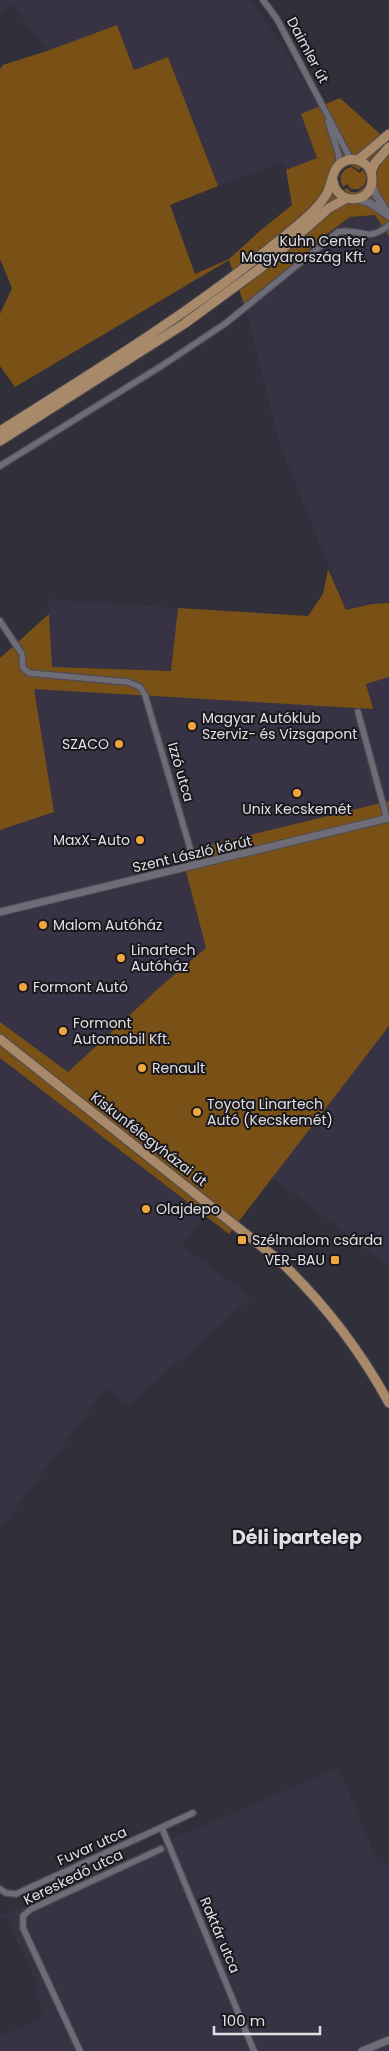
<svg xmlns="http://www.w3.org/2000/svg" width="389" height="2051" font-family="Poppins,sans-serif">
<rect width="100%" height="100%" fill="#312f39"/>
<path fill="#373344" d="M0,0h250l12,15 58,92 -19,7 16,44 -31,12 -4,-8 -64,24 -50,-129 -34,13 -17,-45 -70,26 -35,-47 -12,10z
M375,215l14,21v367l-17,1 -26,6 -68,-170 -33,-133 82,-73 23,-17z
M48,599l130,9 -7,63 -120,-4z
M389,677v124l-123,30 -60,117 -46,39 -92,85 -68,-50v-192l53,-18 -20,-124 339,20 -6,-24z
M389,1026v241l-117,-90z
M0,1058l205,158 -23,30 69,52 -122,107 -23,-17 -106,141z
M339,1768l40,98 10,-4v189h-389v-14l43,-20 -5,-11 4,-2 -7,-14 4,-2 -33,-71 -6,3v-3l157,-72z"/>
<path fill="#795117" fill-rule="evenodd" d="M117,25l17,45 34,-13 50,129 -48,19 25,69 34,-15 32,-29 31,-25 -6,-35 31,-12 -16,-44 39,-16 49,44v94l-14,-21 -25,2 -23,17 -82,73 -16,-47 -214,127 -15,-21v-52l12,-26 -12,-29v-190l3,-4 44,-14zM350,165l9,5 3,-3 5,6v11l-9,8h-7l-4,-4 -5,3c-7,-11 -5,-21 8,-26z
M351,167l9,6 3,-3 4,7 -2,7 -6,5h-8l-4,-5 -4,3c-5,-9 -2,-17 8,-20z
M328,569l18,41 26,-6 17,-1v74l-23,7 7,25 -339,-20 20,123 -54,18v-172l49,-44 3,53 119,4 7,-63 130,8 15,-22z
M389,801v225l-160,208 -229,-176v-36l68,50 92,-85 46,-39 -25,-96z"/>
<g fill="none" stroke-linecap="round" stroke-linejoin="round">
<g stroke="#4d4b53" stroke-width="8">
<path id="minor" d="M263,0l14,19 74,141
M328,121l11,35 -1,10
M0,466l163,-101 63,-42 112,-91c23,-5 28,12 51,-7
M0,621l22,33 1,14 6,5 99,9 12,5 5,8 50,170
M358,712l29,107
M162,1828l92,223
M0,1889l6,4 10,1 177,-81
M80,2051l-57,-123v-12l8,-7 130,-60"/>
</g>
<g stroke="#4d4b53" stroke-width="9">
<path id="tertiary" d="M372,184l4,11 11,17
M357,199l13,4 19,13
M0,912l389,-94
M362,2051l27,-11"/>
</g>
<g stroke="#4d4b53" stroke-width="11">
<path id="primary" d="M358,160l31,-26
M371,172l4,-9 14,-16
M0,431c95,-60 190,-118 277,-189 17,-14 38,-29 49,-47 7,-11 5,-27 17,-33 13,-7 30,2 29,18 0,24 -35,26 -39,1
M0,441l184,-117 78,-57 67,-59 18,-10
M0,1039l280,222c44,42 80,89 109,142"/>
</g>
<use href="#minor" stroke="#6e6c77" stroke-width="5.5"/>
<use href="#tertiary" stroke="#6e6c77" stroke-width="7"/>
<use href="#primary" stroke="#a88969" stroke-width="9"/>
</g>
<g fill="#f0a63f" stroke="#19181c" stroke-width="2">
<circle cx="376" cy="249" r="5"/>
<circle cx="192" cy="726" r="5"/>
<circle cx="119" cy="744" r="5"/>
<circle cx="297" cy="793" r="5"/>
<circle cx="140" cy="840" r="5"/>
<circle cx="43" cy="925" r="5"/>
<circle cx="121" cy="958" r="5"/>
<circle cx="23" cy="987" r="5"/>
<circle cx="63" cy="1031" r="5"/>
<circle cx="142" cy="1068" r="5"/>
<circle cx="197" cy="1112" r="5"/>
<circle cx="146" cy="1209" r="5"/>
<rect x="237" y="1235" width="10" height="10" rx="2.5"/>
<rect x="330" y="1255" width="10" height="10" rx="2.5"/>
</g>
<g text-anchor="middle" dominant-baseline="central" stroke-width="4" stroke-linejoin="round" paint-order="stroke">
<g font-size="14" fill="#e1dfe6" stroke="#19181c">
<text transform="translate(308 50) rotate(62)">Daimler út</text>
<text transform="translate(181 772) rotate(74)">Izzó utca</text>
<text transform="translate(192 854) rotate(-13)">Szent László körút</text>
<text transform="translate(149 1139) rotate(38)">Kiskunfélegyházai út</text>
<text transform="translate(92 1846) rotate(-24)">Fuvar utca</text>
<text transform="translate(73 1877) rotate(-26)">Kereskedő utca</text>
<text transform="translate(220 1935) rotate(67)">Raktár utca</text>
</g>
<g font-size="14" fill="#e1dfe6" stroke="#19181c" text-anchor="start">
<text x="366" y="241" text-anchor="end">Kuhn Center<tspan x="366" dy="16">Magyarország Kft.</tspan></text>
<text x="202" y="718">Magyar Autóklub<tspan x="202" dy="16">Szerviz- és Vizsgapont</tspan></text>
<text x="109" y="744" text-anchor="end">SZACO</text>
<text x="297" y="809" text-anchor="middle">Unix Kecskemét</text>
<text x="130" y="840" text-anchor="end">MaxX-Auto</text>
<text x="53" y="925">Malom Autóház</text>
<text x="131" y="950">Linartech<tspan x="131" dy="16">Autóház</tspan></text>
<text x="33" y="987">Formont Autó</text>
<text x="73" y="1023">Formont<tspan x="73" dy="16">Automobil Kft.</tspan></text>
<text x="152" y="1068">Renault</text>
<text x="207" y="1104">Toyota Linartech<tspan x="207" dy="16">Autó (Kecskemét)</tspan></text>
<text x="156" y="1209">Olajdepo</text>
<text x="252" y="1240">Szélmalom csárda</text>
<text x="325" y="1260" text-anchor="end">VER-BAU</text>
</g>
<g font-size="19" font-weight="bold" fill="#e1dfe6" stroke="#19181c">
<text x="297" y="1537">Déli ipartelep</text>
</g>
</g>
<path d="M214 2026v8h106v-8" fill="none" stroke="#e1dfe6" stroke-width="2.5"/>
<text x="222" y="2026" font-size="15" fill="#e1dfe6" stroke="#19181c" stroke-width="4" paint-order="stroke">100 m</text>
</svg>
